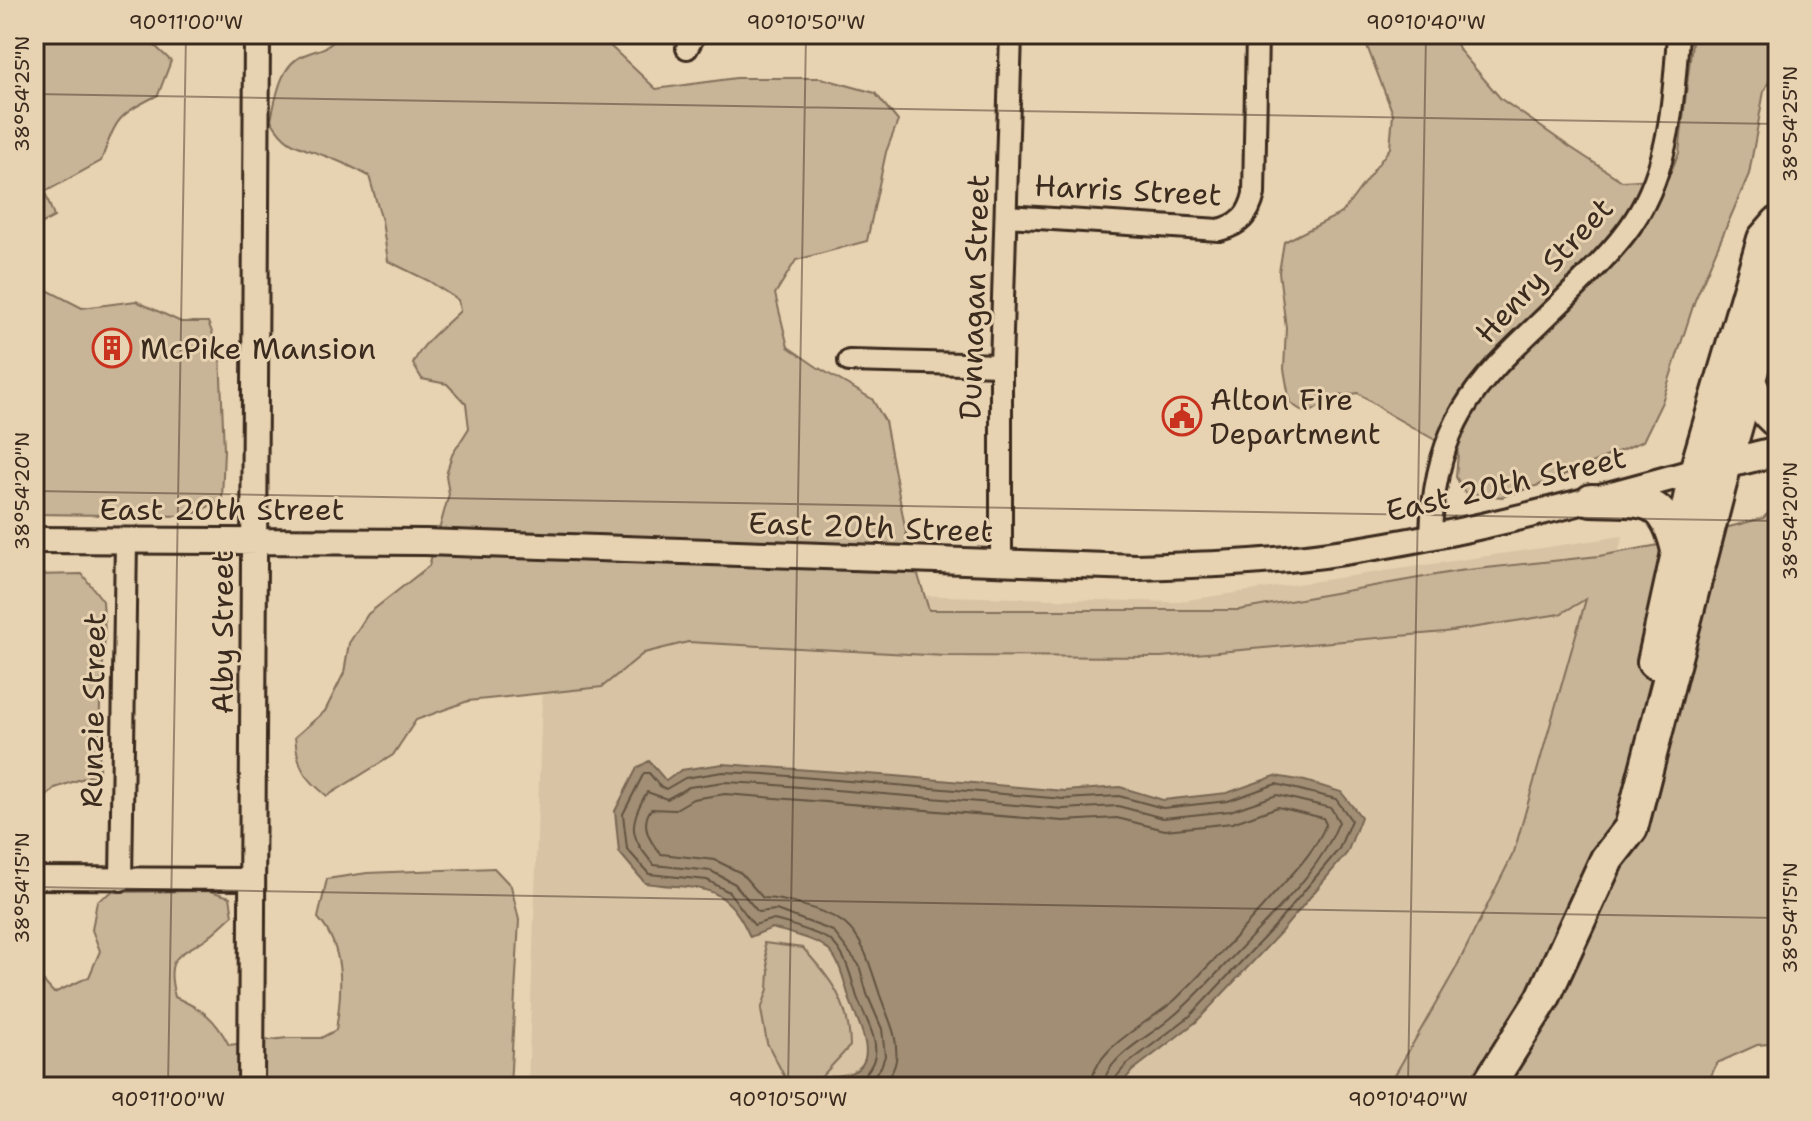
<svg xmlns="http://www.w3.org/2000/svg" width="1812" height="1121" font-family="'Shantell Sans',sans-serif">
<rect width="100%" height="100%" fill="#e7d2b1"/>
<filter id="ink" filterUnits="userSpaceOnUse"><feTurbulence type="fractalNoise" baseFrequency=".0125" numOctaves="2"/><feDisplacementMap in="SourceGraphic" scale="16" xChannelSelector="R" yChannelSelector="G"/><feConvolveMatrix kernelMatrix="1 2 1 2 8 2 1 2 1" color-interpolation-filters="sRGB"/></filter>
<g filter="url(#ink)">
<path fill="#d8c3a4" d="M1623,536l-94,327 -130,224h-871l18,-501 628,16z"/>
<path fill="#c8b497" stroke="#826f5a" stroke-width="2" d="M34,34h42l3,3 74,7 18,17 -13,34c-42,21 -41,23 -57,66l-56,31 9,25 -17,9 -3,11z
M341,34h263l3,9 49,46 80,-11h85l54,15 23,28 -12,31 -19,89 -71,19 -21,34 13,53 29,20 55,32 13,22 23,122 21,67h310l219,-39 141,-15 65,-12 99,-26 15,-14v539l-21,2 -40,18 -11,24h-318l67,-117 59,-118 72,-253 -26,15 -115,18 -284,25 -216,-1 -257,-14 -44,11 -42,34 -134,14 -52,19 -23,35 -66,41c-24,-20 -29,-28 -32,-59l30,-26 19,-38 5,-30 19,-29 61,-48 20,-72 -3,-19 6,-20 17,-27 -3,-24 -19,-20 -25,-5 -9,-15c10,-23 30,-36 47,-53l-2,-11 -29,-19 -41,-20 -6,-40 -13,-45c-13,-7 -27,-14 -41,-19 -28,-11 -41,-9 -57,-37 5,-22 9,-56 33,-65 20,-8 21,-4 37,-21z
M1367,34h86l7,17 41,48 69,48 52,34 46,-3 11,-25 14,-119h85v30l-14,27 -15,83 -54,126 -33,102 -19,39 -98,42 -43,14 -37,-4 -9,-16 2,-24 -69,-39 -31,-21 -20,3 -31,18 -17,-11 -6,-34 2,-41 -7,-56 5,-30 58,-29 48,-65 3,-34 -26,-68z
M34,278l9,10 39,20 54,-7 45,21h27l12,31 4,97 -2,50 -33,16 -155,-2z
M82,574l21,27 2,34 -5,66 -1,72 -44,15 -21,20v-233z
M494,868l17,18 8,34 -9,167h-462l-14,-24v-92l20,22 35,-16 11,-26 -8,-21 5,-29 15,-9 98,-1 20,6 3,18c-8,7 -16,15 -25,22 -29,21 -44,16 -33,60 30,14 39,20 54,48l58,-7h34l15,-8c6,-39 10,-81 -18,-112l9,-39 40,-6z
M764,943l39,5c29,33 46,53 47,98l-38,41h-22l-23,-44 -6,-33 7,-21 1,-18z"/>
<path fill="#a18e75" stroke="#786652" stroke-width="2" d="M649,761l17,20 15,-11 42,-6 172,12 169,15 56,-4 43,13 64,-7 48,-17 30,5 36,11 20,25 -14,36 -67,80 -84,89 -64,49 -13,16h-294l7,-11c53,-2 31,-42 19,-73 -7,-18 -9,-43 -26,-56 -10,-8 -40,-15 -53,-19l-22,9c-25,-59 -52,-46 -105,-54l-26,-31 -4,-41 22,-43z"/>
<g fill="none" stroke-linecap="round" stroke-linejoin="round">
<path stroke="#645241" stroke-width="2" d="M833,1087c16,-10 28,1 40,-25 9,-19 -10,-48 -16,-65 -6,-19 -10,-42 -26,-56 -6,-5 -51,-21 -59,-21 -6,0 -12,4 -18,5l-25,-33 -22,-12 -58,-6 -22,-25 -4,-35 21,-41h5l11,13 6,3 19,-11 38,-6 42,2 299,25 55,-3 44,12 65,-7 48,-17 60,15 15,21 -12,29 -65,78 -84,89 -64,49 -12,15 -1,7
M864,1087l17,-20 4,-11 -3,-27 -15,-35 -8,-29 -26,-34 -57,-21 -18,2 -23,-28 -24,-13 -57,-6c-25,-29 -26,-40 -7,-73l20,7 22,-12 35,-5 40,2 299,25 55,-3 45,12 67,-7 47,-16 54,13 8,14c-19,49 -63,88 -98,126 -26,27 -50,55 -80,78 -20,15 -56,34 -58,61
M883,1087c5,-8 12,-17 13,-27 3,-27 -11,-47 -18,-71 -8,-23 -14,-49 -33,-65 -16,-13 -63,-26 -82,-26l-22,-25 -26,-13 -54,-6c-12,-13 -21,-29 -10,-45l23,1 19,-11 32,-5 338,27 54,-3 48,12 67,-7 46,-16 45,11 3,6c-10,26 -32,48 -51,69 -31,35 -63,70 -97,104 -25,25 -86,49 -87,90"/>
<g stroke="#3b2a1e" stroke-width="26">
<path id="minor" d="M687,48l8,-14
M1007,216l212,14c21,-5 30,-15 35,-36l3,-160
M849,361l152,4
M1431,537c3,-143 73,-172 160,-265 15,-16 31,-32 43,-51 36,-54 40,-124 44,-187
M1001,563v-198l10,-331
M34,878l219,1
M121,880l5,-340"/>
</g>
<g stroke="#3b2a1e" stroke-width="30">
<path id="tertiary" d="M34,540l391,2 711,25c62,-2 125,-4 187,-12 126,-17 251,-50 373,-84
M251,1087l6,-1053"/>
</g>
<g stroke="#3b2a1e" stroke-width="34">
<path id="secondary" d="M1708,468l70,-17"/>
</g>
<g stroke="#3b2a1e" stroke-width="36">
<path id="primary" d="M1749,378c8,19 12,33 29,45
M1591,500c55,2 74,-6 87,55"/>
</g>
<g stroke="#3b2a1e" stroke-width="38">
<path id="trunk" d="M1654,662l42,-191 68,-232 14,-16
M1487,1087l56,-89 64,-139 24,-31 94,-364 53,-186"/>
</g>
<use href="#minor" stroke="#e7d2b1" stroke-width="20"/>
<use href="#tertiary" stroke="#e7d2b1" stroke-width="24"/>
<use href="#secondary" stroke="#e7d2b1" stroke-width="28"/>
<use href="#primary" stroke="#e7d2b1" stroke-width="30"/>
<use href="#trunk" stroke="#e7d2b1" stroke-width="32"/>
</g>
</g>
<path fill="none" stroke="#3b2a1e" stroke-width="2" stroke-opacity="0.45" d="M34,94l1744,30M34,491l1744,30M34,887l1744,31M168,1087l18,-1053M788,1087l18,-1053M1408,1087l18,-1053"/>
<defs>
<g id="building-ring" transform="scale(2)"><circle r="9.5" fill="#e7d2b1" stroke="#c8321e" stroke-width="1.5"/><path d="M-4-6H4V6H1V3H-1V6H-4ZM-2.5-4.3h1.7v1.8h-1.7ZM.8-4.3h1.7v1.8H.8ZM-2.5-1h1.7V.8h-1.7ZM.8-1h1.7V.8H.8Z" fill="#c8321e"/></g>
<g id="civic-ring" transform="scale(2)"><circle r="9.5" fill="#e7d2b1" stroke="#c8321e" stroke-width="1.5"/><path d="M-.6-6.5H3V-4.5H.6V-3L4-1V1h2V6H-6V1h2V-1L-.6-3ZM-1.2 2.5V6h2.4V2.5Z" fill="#c8321e"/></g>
</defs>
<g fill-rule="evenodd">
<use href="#building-ring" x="112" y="348"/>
<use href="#civic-ring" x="1182" y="416"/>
</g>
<g text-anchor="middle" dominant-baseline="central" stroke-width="6" stroke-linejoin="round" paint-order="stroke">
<g font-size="30" fill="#3b2a1e" stroke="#e7d2b1">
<text transform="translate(1128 190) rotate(3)">Harris Street</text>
<text transform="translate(1544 270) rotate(-47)">Henry Street</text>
<text transform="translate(974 297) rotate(-88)">Dunnagan Street</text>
<text transform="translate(1506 484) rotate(-13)">East 20th Street</text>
<text x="222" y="509">East 20th Street</text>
<text transform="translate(871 527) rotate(2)">East 20th Street</text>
<text transform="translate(222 632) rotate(-90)">Alby Street</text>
<text transform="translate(93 710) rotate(-89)">Runzie Street</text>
</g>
<g font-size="30" fill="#3b2a1e" stroke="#e7d2b1" text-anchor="start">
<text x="140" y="348">McPike Mansion</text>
<text x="1210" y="399">Alton Fire<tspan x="1210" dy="34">Department</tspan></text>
</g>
</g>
<rect width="1812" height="1121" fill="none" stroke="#e7d2b1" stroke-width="88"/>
<rect x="44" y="44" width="1724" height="1033" fill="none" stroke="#3b2a1e" stroke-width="3"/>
<g font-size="20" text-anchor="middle" fill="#3b2a1e">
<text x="186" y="29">90°11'00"W</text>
<text x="806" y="29">90°10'50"W</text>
<text x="1426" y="29">90°10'40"W</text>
<text transform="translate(22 94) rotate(-90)" y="7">38°54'25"N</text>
<text transform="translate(1790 124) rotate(-90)" y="7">38°54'25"N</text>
<text transform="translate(22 491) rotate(-90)" y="7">38°54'20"N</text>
<text transform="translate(1790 521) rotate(-90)" y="7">38°54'20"N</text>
<text transform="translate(22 888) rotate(-90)" y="7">38°54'15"N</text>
<text transform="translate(1790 918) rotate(-90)" y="7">38°54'15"N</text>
<text x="168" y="1106">90°11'00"W</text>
<text x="788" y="1106">90°10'50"W</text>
<text x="1408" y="1106">90°10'40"W</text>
</g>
</svg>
